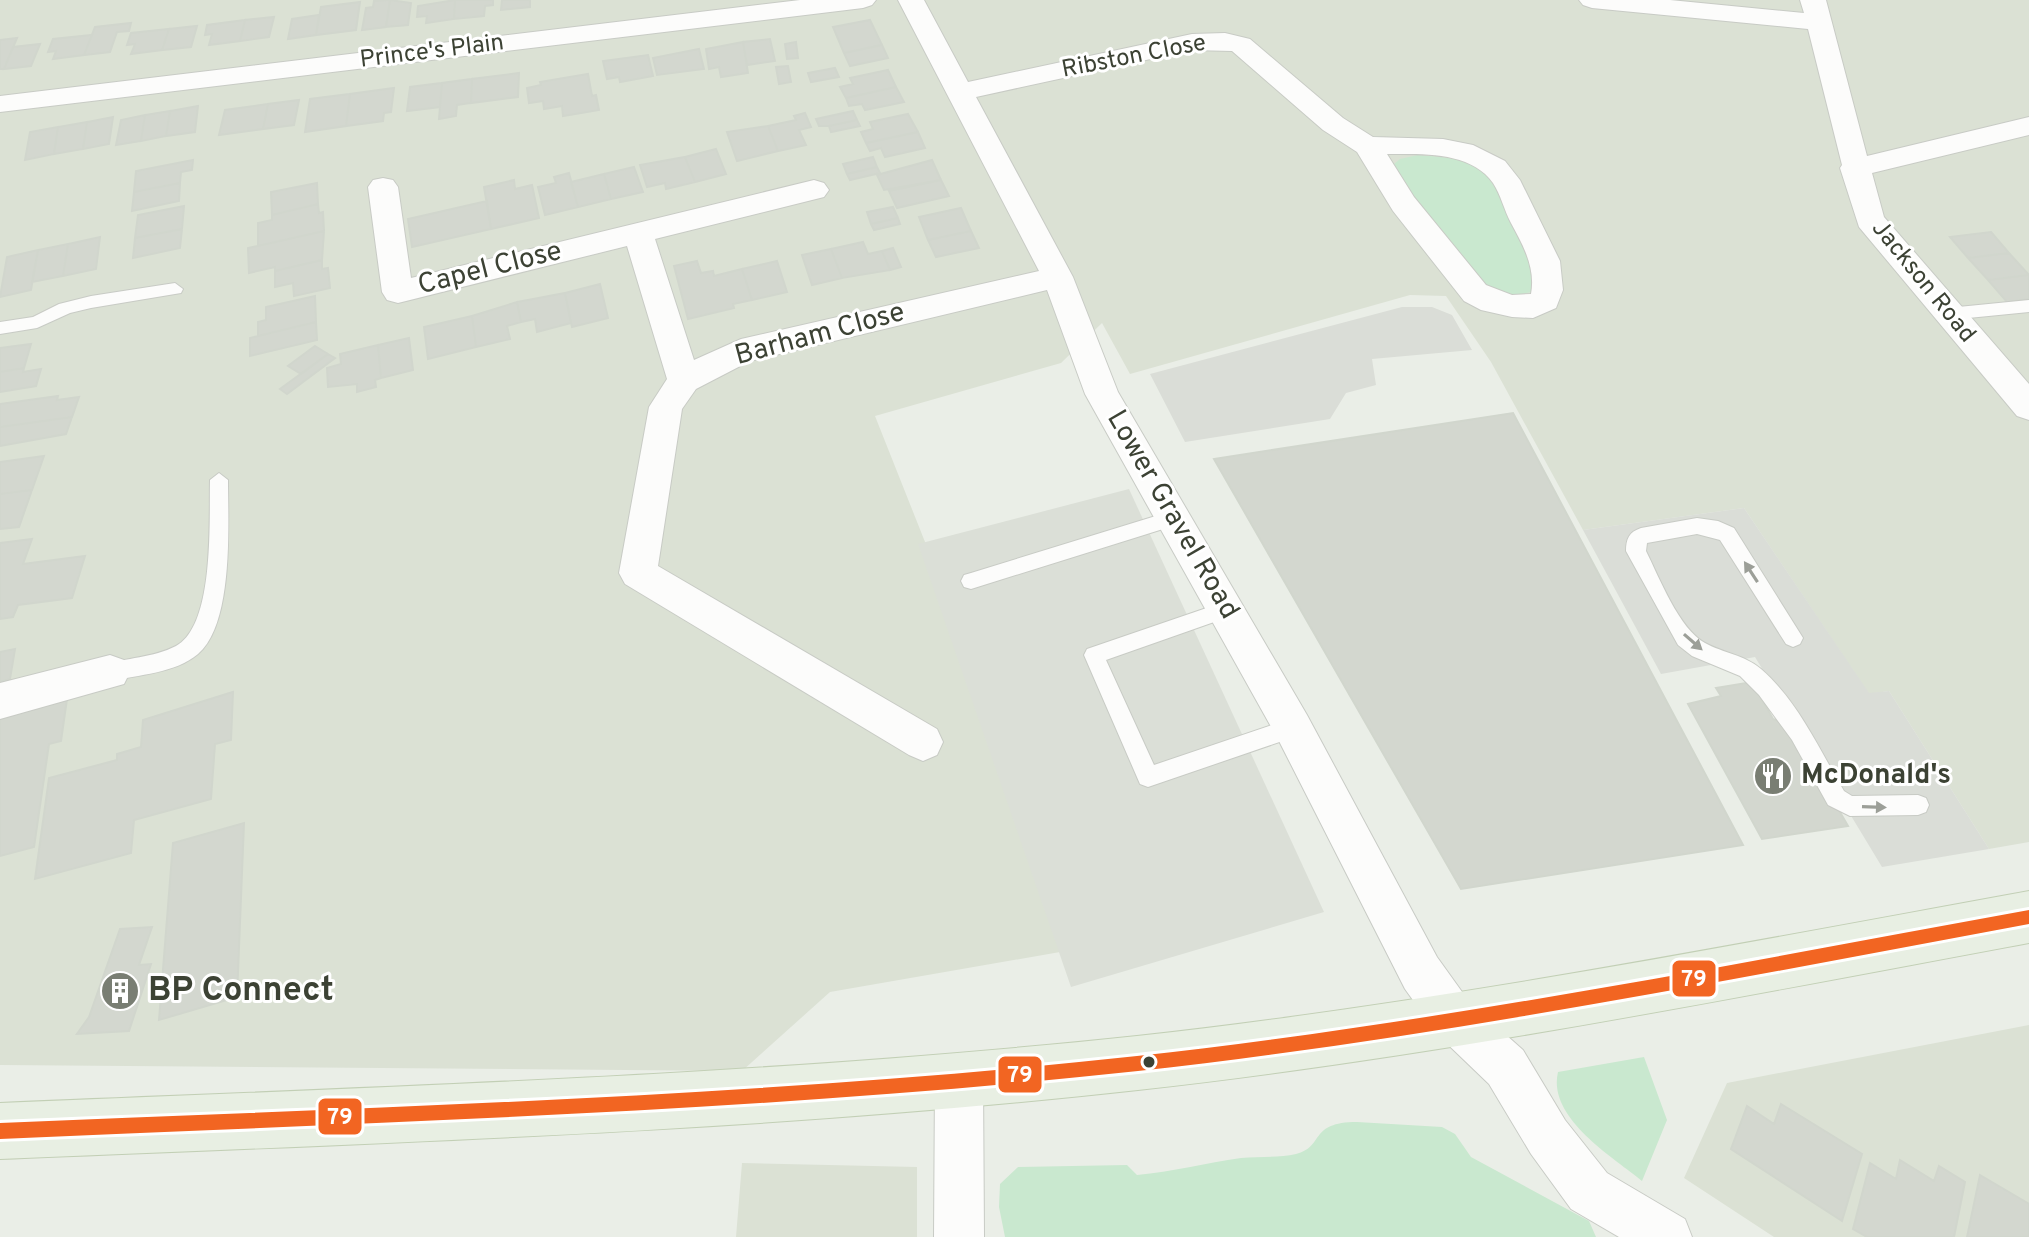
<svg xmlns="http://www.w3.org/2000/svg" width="2029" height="1237" font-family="Overpass,sans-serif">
<rect width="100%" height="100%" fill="#eaeee7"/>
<path fill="#dbe1d4" d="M0,0h2029v842l-40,7 -100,-158 -20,3 -125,-186 -161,22 -92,-168 -45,-66 -36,-1 -280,79 -28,-51 -41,40 -186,53 81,204 104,332 -230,40 -88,79 -742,-6z
M2029,1025v212h-255l-90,-59 43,-95z
M742,1163l175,4v70h-181z"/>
<path fill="#dbdfd7" d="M1129,489l195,423 -253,75 -153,-443z"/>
<path fill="#c9e8cf" d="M1418,155c19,2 43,2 60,12 17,10 57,93 57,114 0,2 -3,10 -4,11l-24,5 -20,-9 -64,-76 -29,-48 6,-5z
M1644,1057l23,63 -25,61c-29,-24 -95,-63 -84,-109z
M1357,1122l85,5 13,7 16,23 118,64 7,16h-591l-6,-30 1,-23 18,-17 109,-2 10,10c35,-3 69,-12 104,-17 17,-2 38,0 55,-4 29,-7 12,-32 61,-32z"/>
<path fill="#daddd7" d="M1402,307h30l20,8 20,35 -100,9 4,26 -30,8 -16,26 -145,23 -35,-68z
M1744,508l125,185 20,-2 100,158 -107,18 -127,-210 -94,17 -78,-144z"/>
<path fill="#d3d7cf" stroke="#d1d6cd" stroke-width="2" d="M390,0l-4,27 -24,3 4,-22 7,-1 1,-6z
M390,0l21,3 -3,22 -22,2z
M455,0h38v5l-8,1 -1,10 -30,3z
M455,0l-1,19 -28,4 1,-7 -10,1 1,-11z
M502,0h28v7l-29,3z
M360,2l-4,28 -40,5 5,-28z
M319,15l-3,20 -28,4 4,-20z
M274,17l-5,20 -29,4 5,-21z
M245,20l-5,21 -31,4 3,-11 -7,1 2,-10z
M870,20l12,25 -38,8 -11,-26z
M131,23l-2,8 -12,1 -7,20 -26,3 11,-28z
M197,26l-6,21 -29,3 7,-21z
M169,29l-7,21 -31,4 4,-10 -8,1 4,-12z
M92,35l-8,20 -31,4 3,-8 -8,1 5,-13z
M17,38l-13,31h-4v-29z
M770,39l5,22 -28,4 -4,-23z
M743,42l5,31 -27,4 -2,-10 -10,2 -3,-20z
M796,42l2,16 -11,1 -2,-15z
M40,44l-9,22 -27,3 9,-22z
M882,45l6,13 -38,8 -6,-13z
M699,49l5,20 -47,6 -4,-17z
M648,55l5,21 -33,6 -1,-5 -12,2 -4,-18z
M788,66l3,16 -12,2 -3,-17z
M835,68l4,9 -28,5 -3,-9z
M888,70l8,17 -50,11 -6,-11 13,-3 -3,-6z
M519,73l-1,24 -47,6 1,-24z
M588,74l4,22 4,-1 3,15 -36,6 -1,-10 -18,3 -1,-8 -14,2 -2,-15 14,-3 -1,-3z
M472,79l-1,24 -14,2 -1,11 -17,3 3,-36z
M442,83l-2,24 -33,4 3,-24z
M896,87l8,15 -39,8 -3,-6 -13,2 -3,-8z
M394,88l-3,24 -7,1 -1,8 -37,5 4,-32z
M350,94l-4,32 -41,6 5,-33z
M299,100l-5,25 -31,4 5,-25z
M268,104l-5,25 -44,6 6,-25z
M198,106l-3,26 -29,4 4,-25z
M170,111l-4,25 -25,5 4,-26z
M853,111l4,9 -28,6h-10l-3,-7z
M805,113l6,14 -12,3 7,15 -28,6 -10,-25 28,-6 -2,-4z
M908,114l10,18 -52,11 -5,-11 12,-3 -3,-7z
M145,115l-4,26 -25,4 5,-25z
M113,117l-4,27 -26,5 4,-27z
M857,120l3,6 -29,6 -2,-6z
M87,122l-4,27 -29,5 4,-27z
M768,126l10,25 -41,10 -10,-29z
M58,127l-4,27 -29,6 5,-28z
M918,132l7,16 -40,9 -4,-9 -11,3 -4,-8z
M716,149l10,25 -31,8 -10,-25z
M685,157l10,25 -29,7 -1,-6 -18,4 -7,-22z
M873,157l4,10 -30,7 -4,-10z
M193,160l-1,10 -11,2 -1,11 -46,9 2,-21z
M932,160l9,20 -57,10 -7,-15z
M634,167l9,25 -32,7 -7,-25z
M877,167l3,6 -30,7 -3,-6z
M569,173l9,34 -33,8 -7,-28 18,-4 -2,-6z
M604,174l7,25 -33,8 -7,-25z
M514,180l1,9 17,-4 7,33 -48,11 -7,-42z
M941,180l8,16 -52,12 -8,-17z
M180,183l-1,18 -47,10 2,-19z
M317,183l1,21 -46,11 -1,-23z
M487,201l4,28 -79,18 -4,-28z
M318,204l1,9 4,-1 1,19 -66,15v-23l14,-3v-5z
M184,206l-2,23 -47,9 3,-23z
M893,207l5,11 -27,6 -4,-12z
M961,208l10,23 -43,9 -9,-23z
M898,218l2,6 -26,6 -3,-6z
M182,229l-2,19 -47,10 2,-20z
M324,231l-2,29 -47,11v-4l-26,6 -1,-25z
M971,231l8,17 -43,9 -8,-17z
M1991,232l18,21 -41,5 -18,-21z
M100,237l-4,32 -33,7 5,-32z
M863,242l5,12 14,-3 8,19 -48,8 -11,-29z
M68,244l-5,32 -31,6 6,-32z
M893,248l8,19 -11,3 -8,-19z
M831,249l11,29 -30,7 -10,-30z
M38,250l-7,40 -31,7 7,-40z
M2009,253l20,22 -41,5 -20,-22z
M322,260v9l6,-1 2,20 -36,8 -1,-13 -18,4v-16z
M697,261l4,12 12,-2 1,5 28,-7 10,31 -19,4 1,4 -46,11 -14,-53z
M777,261l10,31 -35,8 -10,-31z
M2029,275v24l-22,3 -19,-22z
M600,284l8,34 -36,9 -7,-34z
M565,293l6,30 -34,9 -2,-13 -14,3 -4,-20z
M315,296l1,26 -58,14v-14l8,-2v-13z
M517,302l4,20 -14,4 3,13 -34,8 -4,-31z
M472,316l4,31 -48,12 -4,-32z
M316,322l1,18 -67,16v-18z
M409,338l4,32 -32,8 -3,-33z
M31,344l-7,24 -24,4v-24z
M378,345l3,33 -6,2 1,7 -19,5v-8l-29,3 -1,-19 14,-4 -1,-10z
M315,346l13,8 -27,20 -13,-8z
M328,354l7,4 -48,36 -7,-5z
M24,368l-1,4 18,-3 -5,17 -36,6v-20z
M58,396l-1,4 22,-3 -7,20 -72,10v-23z
M1513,413l230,432 -282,44 -247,-430z
M72,417l-6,17 -66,12v-19z
M44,456l-12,34 -32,4v-32z
M32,490l-13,37 -19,2v-35z
M32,539l-9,25 62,-8 -13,42 -54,7 -5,12 -13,2v-76z
M15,649l-5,30 -10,3v-30z
M1752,682l21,37 17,7 58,100 -86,13 -74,-135 33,-8 -5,-8z
M233,692l-2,48 -16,4 -4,55 -77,21 -3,33 -96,26 14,-101 68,-18v-6l24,-7 2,-27z
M67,699l-6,42 -12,3 -15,103 -34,9v-140z
M244,823l-7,174 -78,23 14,-177z
M152,927l-13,38 12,-1 -22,67 -52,3 12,-17 31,-88z
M1781,1104l81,50 -20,67 -111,-72 16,-43 27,18z
M1900,1160l34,21 5,-15 26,16 -11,55h-87l-14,-8 17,-66 26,16z
M1980,1175l49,29v33h-62z"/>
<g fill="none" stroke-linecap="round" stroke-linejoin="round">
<g stroke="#c8cbc5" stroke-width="2">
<path id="lane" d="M175,283l8,6 -2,4 -90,15 -21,5 -33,15 -37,6v-12l33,-5 26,-13 32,-8z
M2029,300v12l-81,8 -8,-6 8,-6z
M219,473l9,7c0,44 6,143 -30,174 -22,19 -60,21 -88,27l-7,-3 -3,-6 3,-6c23,-9 50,-8 73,-20 39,-21 33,-126 34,-166z
M1172,511l7,3 2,5 -2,5 -208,65 -7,-2 -3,-6 3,-6 7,-2z
M1697,518l21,3 16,7 69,110 -3,6 -7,3 -7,-3 -66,-104 -23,-6 -50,9 -1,8c13,26 33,78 59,92 18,10 40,12 56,26 37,32 58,80 83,122l8,5 66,-1 8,3 3,7 -3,7 -8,3 -68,1 -22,-11 -36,-65 -33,-45 -19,-19 -48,-20 -14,-11 -52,-94c0,-12 3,-19 15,-23z
M1227,601l7,2 3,6 -3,6 -128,45 48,105 139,-47 7,3 4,7 -4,7 -152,52 -8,-3 -56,-129 3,-6z"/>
</g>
<g stroke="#c8cbc5" stroke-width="2">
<path id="street" d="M800,0h76l-4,5 -9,3 -863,104v-16z
M898,0h26l44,82 224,-48 33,-1 25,6 93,79 30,19 70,2 30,6 32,16 15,19 40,81 3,29 -7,18 -23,10 -21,-1 -31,-7 -17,-9 -71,-90 -36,-59 -34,-22 -91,-79 -40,-1 -216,47 97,180 45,115 189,323 130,242 33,46 53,47 42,70 42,53 78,46 7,18h-73l-48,-28 -40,-55 -42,-70 -51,-49 -33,-46 -126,-248 -194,-347 -38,-104 -297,71 -54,28 -14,20 -24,157 279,163 6,13 -6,13 -14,6 -14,-6 -284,-171 -6,-11 30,-166 18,-28 -40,-133 -229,57 -11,-3 -5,-8 -14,-105 5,-7 10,-2 10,2 5,7 13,91 403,-98 10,3 5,7 -5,7 -169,42 39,121 47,-21 298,-68zM1387,154c34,0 84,-3 106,29 8,12 11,27 18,40 12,22 25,45 20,71l-19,1 -26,-10 -72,-88z
M1579,0h91l134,13 -4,-13h26l41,156 162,-39v18l-157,38 12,44 145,167v36l-12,-4 -158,-189 -19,-59 2,-3 -34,-136 -216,-21 -9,-3z
M110,655l14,5 6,12 -6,12 -124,35v-36z
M959,1056l17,7 7,17 1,157h-50l1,-157 7,-17z"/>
</g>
<g stroke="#c2cfb5" stroke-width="2">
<path id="primary" d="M2029,891v52c-296,55 -592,114 -891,147 -378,42 -759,53 -1138,69v-56c379,-16 760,-27 1137,-67 300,-33 596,-91 892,-145z"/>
</g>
<use href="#lane" fill="#fcfcfb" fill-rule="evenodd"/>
<use href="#street" fill="#fcfcfb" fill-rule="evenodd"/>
<use href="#primary" fill="#e8efe3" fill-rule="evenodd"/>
<g stroke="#fff" stroke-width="6">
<path id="bus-1" d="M2029,910v14c-296,55 -592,114 -891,147 -378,41 -759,51 -1138,68v-16c379,-16 760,-26 1137,-67 300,-33 596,-92 892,-146z"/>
</g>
<use href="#bus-1" fill="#f26522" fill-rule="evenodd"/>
</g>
<defs><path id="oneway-solid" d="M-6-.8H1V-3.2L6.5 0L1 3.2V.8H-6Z" transform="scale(2)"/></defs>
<g fill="#9c9f98">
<use href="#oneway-solid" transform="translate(1751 572) rotate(-123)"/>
<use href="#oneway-solid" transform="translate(1693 642) rotate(41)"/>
<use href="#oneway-solid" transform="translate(1874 807) rotate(2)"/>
</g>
<defs>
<g id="restaurant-disc" transform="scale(2)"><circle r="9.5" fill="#797e73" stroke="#fff"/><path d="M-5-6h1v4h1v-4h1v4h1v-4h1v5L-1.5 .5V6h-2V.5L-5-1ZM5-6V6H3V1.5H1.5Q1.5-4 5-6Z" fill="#fff"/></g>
<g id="building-disc" transform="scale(2)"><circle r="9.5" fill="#797e73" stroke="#fff"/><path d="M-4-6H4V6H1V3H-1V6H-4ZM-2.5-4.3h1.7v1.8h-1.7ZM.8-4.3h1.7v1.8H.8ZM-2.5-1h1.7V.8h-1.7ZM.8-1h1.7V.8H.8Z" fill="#fff"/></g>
</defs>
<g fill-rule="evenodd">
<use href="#restaurant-disc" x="1773" y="776"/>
<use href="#building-disc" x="120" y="991"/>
</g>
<circle fill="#3c4234" stroke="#fff" stroke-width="3" cx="1149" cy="1062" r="7"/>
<g text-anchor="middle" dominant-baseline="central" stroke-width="6" stroke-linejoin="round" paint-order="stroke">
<g font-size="24" fill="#3c4234" stroke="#fff">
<text transform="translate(432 52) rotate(-7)">Prince's Plain</text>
<text transform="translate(1134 57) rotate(-11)">Ribston Close</text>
<text transform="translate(1923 282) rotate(51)">Jackson Road</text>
</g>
<g font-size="28" fill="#3c4234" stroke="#fff">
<text transform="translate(490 269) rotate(-14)">Capel Close</text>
<text transform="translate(820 335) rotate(-15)">Barham Close</text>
<text transform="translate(1172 515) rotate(60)">Lower Gravel Road</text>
</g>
<g font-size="28" font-weight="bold" fill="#3c4234" stroke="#fff" text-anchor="start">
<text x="1801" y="776">McDonald's</text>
</g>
<g font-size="34" font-weight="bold" fill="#3c4234" stroke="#fff" text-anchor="start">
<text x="148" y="991">BP Connect</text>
</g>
</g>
<g stroke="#fff" stroke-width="3">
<rect x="1671" y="959" width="46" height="39" rx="8" fill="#f26522"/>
<rect x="997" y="1055" width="46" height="39" rx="8" fill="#f26522"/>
<rect x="317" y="1097" width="46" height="39" rx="8" fill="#f26522"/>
</g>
<g font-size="22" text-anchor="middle" font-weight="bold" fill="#fff">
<text x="1694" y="986">79</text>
<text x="1020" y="1082">79</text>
<text x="340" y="1124">79</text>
</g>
</svg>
